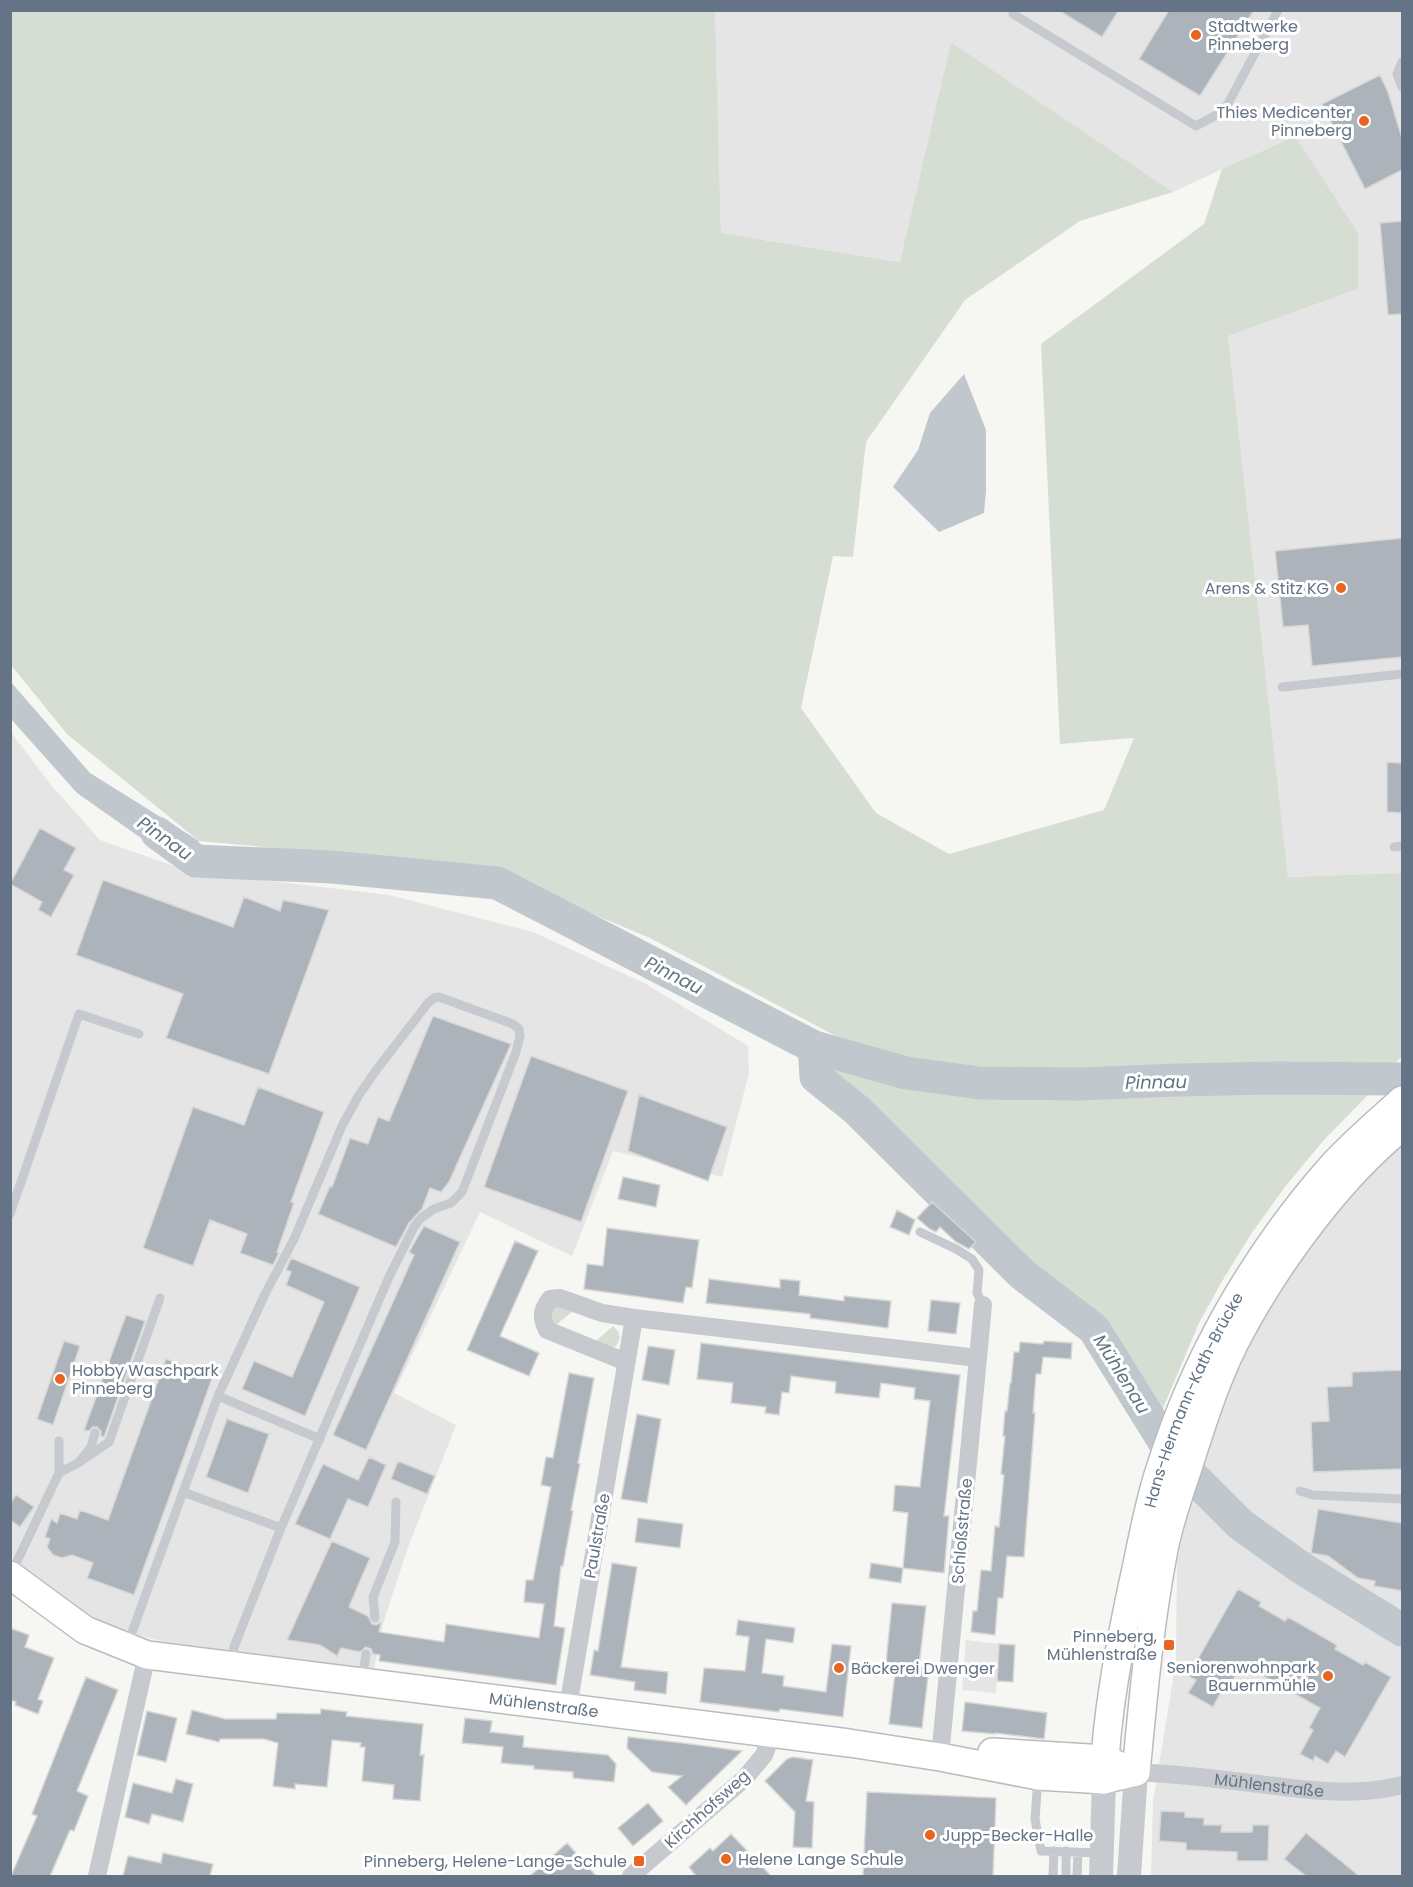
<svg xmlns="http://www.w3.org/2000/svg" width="1413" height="1887" font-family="Poppins,sans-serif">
<rect width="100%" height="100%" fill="#f6f6f3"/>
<path fill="#e4e5e4" d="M715,11h687v862l-114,4 -60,-541 130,-47 -64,-153 -121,56 -222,-150 -50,220 -180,-29z
M10,731l41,54 49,55 88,31 201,24 144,37 113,52 102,62 1,27 -27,104 -109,-26 -41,105 -92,-44 -86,181 62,32 -49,125 -25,77 -8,43 -195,-24 -63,-17 -39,-21 -66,-50z
M1402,1136v740h-251l2,-74 23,-141 1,-101 24,-103 25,-70 32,-68 66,-99z
M966,1640l33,4 -3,49 -34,-3z"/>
<path fill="#d6ded4" d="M10,11h705l6,222 179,29 51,-220 222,150 -93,29 -115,79 -99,142 -13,115 -20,-1 -32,152 75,105 73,41 155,-44 30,-72 -74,6 -19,-400 163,-120 18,-55 73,-33 63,97v56l-130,47 60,541 114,-4v183l-38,43 -41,42 -38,46 -34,47 -30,49 -22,40 -44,104 -61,-98 -72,-55 -165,-164 -41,-33 -2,-30 92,26 69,9 -141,-47 -184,-97 -129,-54 -160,-28 -162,-15 -132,-107 -56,-69z
M559,1305l15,5 -19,16 -5,-7 2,-12z
M613,1326l5,5 2,7 -4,8 -6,3 -16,-6z"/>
<path fill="#c0c8ce" d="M964,374l22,56v61l-2,22 -45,19 -46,-45 25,-37 12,-37z
M10,681l80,92 109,68 -11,30 -111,-78 -66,-74z"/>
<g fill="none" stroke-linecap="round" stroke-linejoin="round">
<path stroke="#c0c8ce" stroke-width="33" d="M157,833l39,28 136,6 165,16 317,164 92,26 74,10 100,1 97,-4 100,-2 125,1
M814,1047l2,30 41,33 165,164 72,55 81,130 65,65 60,43 102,63"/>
</g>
<path fill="#adb3ba" stroke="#d7d8d5" stroke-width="1.5" d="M1058,10h61l-17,27z
M1169,10h85l-54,86 -61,-37z
M1380,75l8,17 14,46v32l-37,19 -43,-85z
M1402,221v93l-14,1 -8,-92z
M1402,538v119l-90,9 -4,-41 -25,2 -8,-76z
M1387,762l15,1v50l-15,-1z
M40,828l36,20 -12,22 10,5 -23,42 -13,-7 4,-8 -32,-18z
M103,880l130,47 11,-30 36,14 3,-11 46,10 -60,164 -103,-36 17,-44 -107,-39z
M433,1016l78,28 -62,138 -8,10 -11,-4 -8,21 -13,14 -13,24 -78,-33 12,-28 2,1 18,-49 18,6 10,-27 11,4z
M531,1056l97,35 -47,131 -97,-35z
M258,1087l66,25 -33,90 3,1 -17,49 2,1 -6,12 -33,-12 7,-19 -37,-14 -17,46 -50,-18 50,-141 51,18z
M639,1095l88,32 -19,54 -80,-30z
M623,1177l37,8 -4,22 -38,-8z
M932,1202l44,40 -7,7 -13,-7 -16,-15 -4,5 -6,-3 -13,-11z
M897,1210l18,10 -6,15 -19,-8z
M424,1226l36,16 -94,208 -33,-15 81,-180 -5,-3z
M607,1228l92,12 -7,48 -6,-1 -3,16 -99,-14 3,-25 16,2z
M515,1241l23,10 -38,85 39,17 -10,23 -62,-26z
M291,1258l69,29 -55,129 -63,-27 12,-28 38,16 32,-75 -38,-17 5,-13 -5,-2z
M709,1279l71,9v-9l20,2 -1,14 45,6v-5l47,5 -3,27 -78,-10v-4l-104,-11z
M931,1300l29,3 -4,31 -28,-3z
M126,1315l19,6 -41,116 -3,-1v-5l-4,-4h-4l-4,4 -5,-1z
M64,1341l16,5 -27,79 -16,-6z
M1044,1341l28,2 -1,16 -28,-2 -2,17h-5l-3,39h2l-11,144 -17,-1 -4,42h-5l-3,37 -24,-3 2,-21h4l4,-41 10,1 4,-45 4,1 5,-52 -3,-1 4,-38h-2l2,-25h2l3,-28h1l3,-31h5l1,-10 23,2z
M701,1343l259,32 -16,141h5l-5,57 -41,-5 5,-55 -15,-2 2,-26 25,2 10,-86 -16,-2 1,-11 -34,-5 -2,15 -44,-5 1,-11 -45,-6 -2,17 -7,-1 -3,23 -14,-2 1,-6 -35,-4 2,-20 -36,-4z
M648,1346l27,4 -6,35 -27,-5z
M166,1359l47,17 -79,219 -47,-17 6,-15 -21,-8 -10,3 -9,-3 -6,-8 3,-8 -5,-2 6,-18 6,4 3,-10 17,6 3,-9 28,10z
M1402,1370v99l-89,3 -2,-50 18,-1 -2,-34 25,-1v-14z
M569,1373l25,5 -16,85 2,1 -9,46 2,1 -10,55h-2l-7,60 11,2 -9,57 -177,-24 1,-6 -7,-1 -2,-5 -5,-2 -6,5 -19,-4 -4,8 -17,-11 -33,-5 45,-99 38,17 -21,49 19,9 4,8 4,1 5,-3 -2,10 65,10 2,-18 93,14 5,-34 -20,-2 2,-22h7l18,-93 -10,-2 5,-28 7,1z
M637,1414l24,5 -14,84 -26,-4z
M227,1419l42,15 -21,59 -42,-16z
M369,1457l17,8 -18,42 -20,-8 -18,40 -35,-15 28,-60 35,16z
M398,1461l37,15 -8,18 -36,-15z
M16,1495l18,12 -14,20 -10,-7v-16z
M1318,1509l84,14v68l-28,-5 1,-5 -17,-3 -30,-22 -17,-3z
M638,1518l45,6 -3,24 -45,-6z
M612,1563l25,4 -16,100 47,5 -2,22 -32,-4 1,-8 -45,-7 4,-25 4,1z
M871,1563l32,5 -2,15 -32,-5z
M1238,1589l23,13 -2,4 26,15 3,-4 49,28 -2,4 28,16 2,-3 26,15 -46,80 -9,-6 -8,13 -13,-8 -2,5 -13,-7 13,-24 -4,-2 11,-20 -78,-44 -11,19 -4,-2 -14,26 -25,-14 8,-13 -8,-4z
M892,1603l34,3 -7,60 10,2 -7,60 -33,-4 7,-60 -10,-1z
M738,1620l57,8 -2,15 -27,-4 -4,34 22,3 -1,10 43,6 6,-48 19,2 -8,71 -63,-8 -1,3 -79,-10 4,-34 41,3 4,-34 -13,-2z
M10,1628l19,7 -4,12 29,11 -16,41 5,2 -5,13 -23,-9 1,-3 -6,-2z
M999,1644l16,1 -2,37 -16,-1z
M86,1677l32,13 -41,101 11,5 -14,35 -4,-1 -20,46h-39l26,-60 -5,-2z
M965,1702l82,11 -3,26 -49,-6v1l-33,-3z
M321,1709l26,3 -1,4 77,8 -3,31h4l-4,46 -27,-2 1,-14 -32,-4 3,-34h-5l1,-4 -29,-3 -5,47 -32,-3v5l-22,-3 5,-43 -14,-4h-44l-1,3 -33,-8 6,-24 33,9h51l1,-6 43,1z
M147,1711l30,7 -11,44 -29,-7z
M465,1718l27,3 -2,11 34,4 -1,11 85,8 8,9 -2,18 -41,-4v-6l-39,-3v-3l-33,-3 2,-16 -41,-4z
M628,1737l55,6 59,8 -56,54 -18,-18 14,-11 -30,-4 -25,-24z
M793,1757l20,3 -7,41 8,1 -2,46 -19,-1 2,-35 -30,-31 22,-22z
M176,1779l17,5 -10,38 -31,-8 -3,10 -24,-7 8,-34 39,10z
M867,1792l129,6 -3,78h-130z
M648,1803l15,18 -30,25 -15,-18z
M1161,1811l24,1v5l19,1v7h18l-1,7h31l1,-7h16l-1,36h-31v-9l-51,-2v-7l-27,-2z
M1306,1833l35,28 18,15h-53l-22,-17z
M731,1834l40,42h-75l-7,-9 21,-19 3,3z
M567,1843l29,33h-66z
M163,1853l50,11 -3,12h-87l5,-20 33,7z"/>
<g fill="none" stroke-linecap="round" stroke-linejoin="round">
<g stroke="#b8bcc1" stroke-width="30">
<g id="secondary">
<path id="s2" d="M10,1575l75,55 62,25 702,88 91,14 98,19 66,4 32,-8"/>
<path d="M992,1752l113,7 15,7"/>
<path d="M1136,1772c7,-71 13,-142 26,-212 5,-31 16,-62 26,-92 15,-47 30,-96 54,-139 38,-70 98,-152 160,-202"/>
<path id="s3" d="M1104,1780c2,-65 15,-130 28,-193 9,-39 15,-78 27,-115 35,-113 95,-218 174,-307 21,-23 46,-44 69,-65"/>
</g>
</g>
<path stroke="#c6c9cd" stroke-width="9" d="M1013,10v4l183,112 28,-15 54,-101
M1402,62l-5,12 5,13
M1282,687l120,-13
M1394,847l8,-1
M10,1214l69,-200 60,20
M920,1232l36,17 16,10 7,11 -2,23 6,12
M218,1396l102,43
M78,1463l31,-21 51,-144
M59,1473v-32
M1300,1491l13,4 89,4
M11,1574l48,-101 19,-10 13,-16 4,-14
M375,1618l-2,-21 22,-55 1,-40
M127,1646l56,-154
M232,1663l2,-16 47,-119 108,-251 25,-50 7,-9 13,-9 17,-6 11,-11 54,-140 4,-16 -1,-7 -6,-5 -74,-27 -5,1 -6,5 -51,66 -18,26 -17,31 -48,113 -29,55 -47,102 -35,96 98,36
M362,1680l4,-26
M1038,1778l-3,41 6,32 60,2
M1053,1876l1,-25
M1066,1876v-25
M1077,1876l1,-24"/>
<g stroke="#c6c9cd" stroke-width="18">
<path d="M626,1362l-79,-32c-6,-13 -6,-19 3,-31l10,-1 42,15 32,5"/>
<path d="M566,1709l4,-14 64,-377 344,40"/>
<path d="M940,1757l43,-452"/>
<path id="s1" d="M1136,1772c38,2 76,6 115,11 50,6 102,15 151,2"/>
<path d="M97,1876l50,-221"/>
<path d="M631,1876l113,-97 20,-24 8,-21"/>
</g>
<path stroke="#c6c9cd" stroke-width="24" d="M1101,1876l3,-96
M1129,1876l7,-104"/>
<use href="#secondary" stroke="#fff" stroke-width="27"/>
</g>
<g fill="#e86521" stroke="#fff" stroke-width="2">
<circle cx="1196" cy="35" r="6"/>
<circle cx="1364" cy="121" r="6"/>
<circle cx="1341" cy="588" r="6"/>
<circle cx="60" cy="1379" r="6"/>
<rect x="1163" y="1639" width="12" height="12" rx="3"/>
<circle cx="839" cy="1668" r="6"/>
<circle cx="1328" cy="1676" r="6"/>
<circle cx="930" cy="1835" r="6"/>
<circle cx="726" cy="1859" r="6"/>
<rect x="633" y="1855" width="12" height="12" rx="3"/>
</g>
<g text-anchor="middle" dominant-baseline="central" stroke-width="6" stroke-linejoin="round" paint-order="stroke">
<g font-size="16" fill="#647385" stroke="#fff" text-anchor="start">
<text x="1208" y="26">Stadtwerke<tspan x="1208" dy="18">Pinneberg</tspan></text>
<text x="1352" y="112" text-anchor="end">Thies Medicenter<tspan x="1352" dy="18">Pinneberg</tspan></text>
<text x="1329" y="588" text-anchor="end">Arens &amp; Stitz KG</text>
<text x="72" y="1370">Hobby Waschpark<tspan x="72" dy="18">Pinneberg</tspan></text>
<text x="1157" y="1636" text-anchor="end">Pinneberg,<tspan x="1157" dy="18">Mühlenstraße</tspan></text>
<text x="1316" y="1667" text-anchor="end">Seniorenwohnpark<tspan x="1316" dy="18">Bauernmühle</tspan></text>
<text x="851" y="1668">Bäckerei Dwenger</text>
<text x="942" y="1835">Jupp-Becker-Halle</text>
<text x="738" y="1859">Helene Lange Schule</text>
<text x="627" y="1861" text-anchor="end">Pinneberg, Helene-Lange-Schule</text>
</g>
<g font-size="16" fill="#647385" stroke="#fff">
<text stroke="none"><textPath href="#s3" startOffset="393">Hans-Hermann-Kath-Brücke</textPath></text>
<text transform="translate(962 1531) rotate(-85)">Schloßstraße</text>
<text transform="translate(597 1536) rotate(-80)">Paulstraße</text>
<text stroke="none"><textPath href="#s2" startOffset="560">Mühlenstraße</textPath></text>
<text stroke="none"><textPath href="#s1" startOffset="134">Mühlenstraße</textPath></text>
<text transform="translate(707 1809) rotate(-42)">Kirchhofsweg</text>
</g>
<g font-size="18" font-style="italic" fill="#607481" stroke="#fff">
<text transform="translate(165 838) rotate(35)">Pinnau</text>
<text transform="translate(674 975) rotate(27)">Pinnau</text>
<text transform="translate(1156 1082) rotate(-1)">Pinnau</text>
<text transform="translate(1122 1374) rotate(58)">Mühlenau</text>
</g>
</g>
<rect width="1413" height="1887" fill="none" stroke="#647385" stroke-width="24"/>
</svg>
